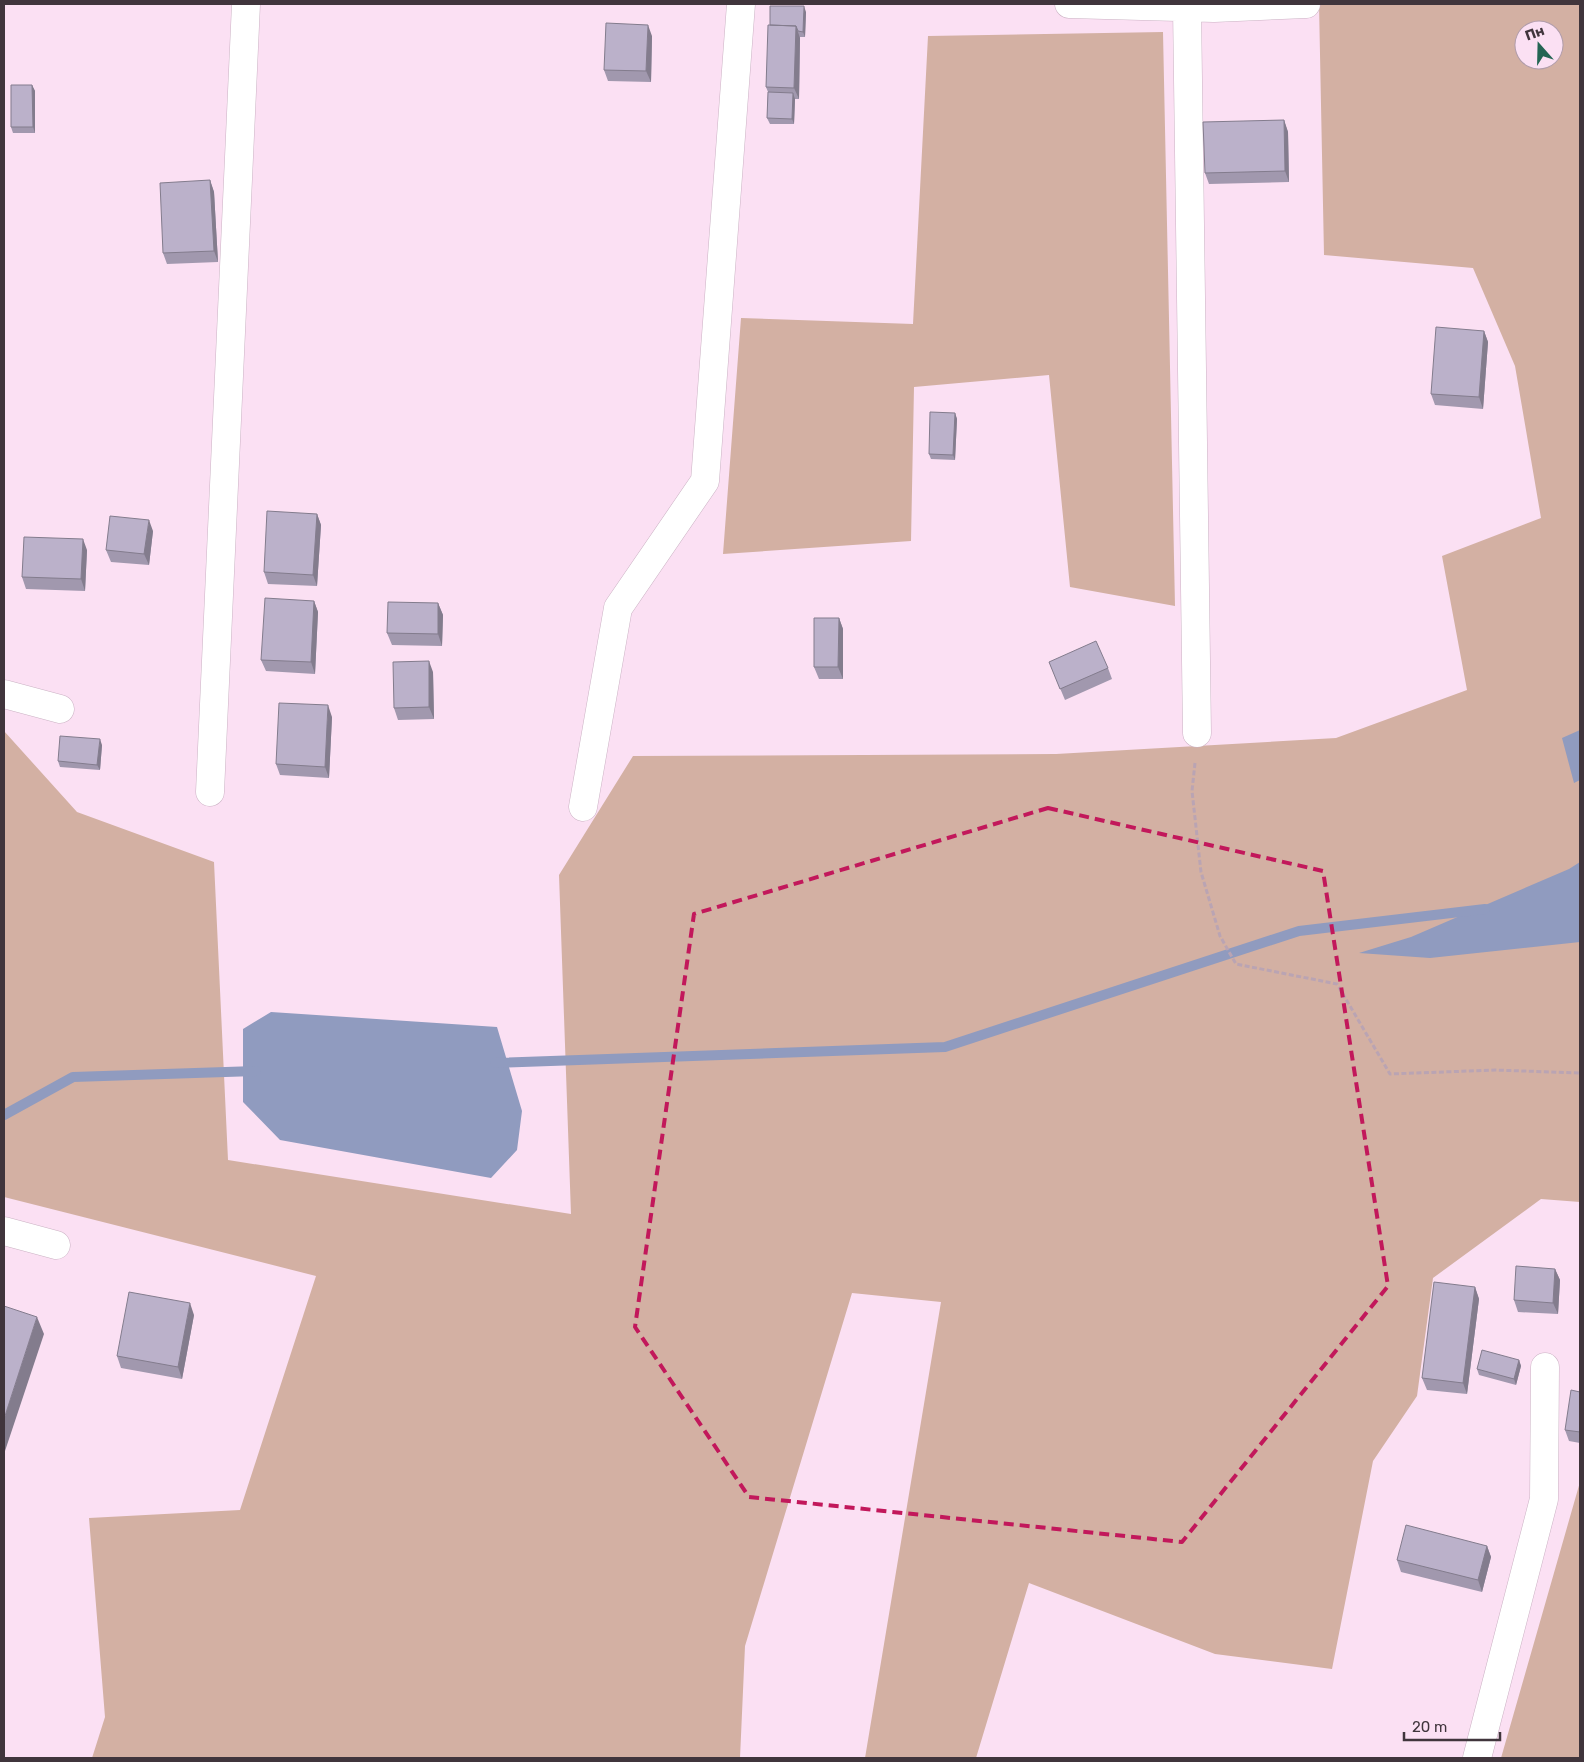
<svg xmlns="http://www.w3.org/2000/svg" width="1584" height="1762" font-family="Rubik,sans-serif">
<rect width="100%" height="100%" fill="#fbe0f3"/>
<path fill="#d3b0a3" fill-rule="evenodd" d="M1319,4h261v1198l-39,-3 -108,79 -16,118 -44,65 -41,208 -117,-15 -186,-71 -53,175h-111l76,-456 -89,-9 -107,353 -5,112h-648l13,-41 -16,-199 151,-8 76,-234 -312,-79v-466l73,81 137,50 14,298 343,54 -12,-339 74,-119 423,-2 280,-16 131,-48 -25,-134 99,-38 -26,-152 -42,-98 -149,-13zM1524,30h30v30h-30z
M1163,32l12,574 -105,-19 -21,-212 -135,12 -3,154 -188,13 18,-236 172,6 15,-288z
M1580,1482v276h-79z"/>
<path fill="#909bbf" d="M1580,730v50l-6,3 -12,-45z
M1580,862v80l-150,16 -71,-5 52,-16 158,-68z
M271,1012l226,15 25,84 -5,39 -26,28 -211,-38 -37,-38v-73z"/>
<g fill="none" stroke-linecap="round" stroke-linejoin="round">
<path stroke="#909bbf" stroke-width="10" d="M495,1063l450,-16 354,-116 186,-22
M4,1115l69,-38 183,-6"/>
<g stroke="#cbb2c4" stroke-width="29">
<path id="street" d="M1069,4l145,4 92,-4
M1187,7l10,726
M4,694l56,15
M210,792l36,-788
M583,807l35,-199 87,-127 36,-477
M4,1231l52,14
M1477,1758l67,-259 1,-132"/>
</g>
<path stroke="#baa4b3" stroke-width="3" stroke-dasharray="5 2.5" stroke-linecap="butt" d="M1195,763l-3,28 9,81 19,64 16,28 101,20 53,90 105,-4 85,3"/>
<use href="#street" stroke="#fff" stroke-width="28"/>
</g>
<path fill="#a198ae" d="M806,12l-1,25h-5l-1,62h-4l-1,25h-24l-3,-6 1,-26 -2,-5 4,-62z
M652,36l-1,46 -43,-1 -4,-11z
M32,85l3,6v42h-22l-2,-6z
M1284,120l4,12 1,50 -80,2 -4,-11z
M210,180l4,12 4,70 -51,2 -4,-11z
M1484,331l4,11 -5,67 -48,-4 -4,-11z
M955,413l2,6 -2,41 -24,-1 -2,-5z
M317,514l4,11 -4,61 -49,-2 -4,-12z
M153,531l-4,34 -38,-3 -5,-12z
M87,550l-2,41 -59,-2 -4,-12z
M314,601l4,11 -3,62 -49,-3 -5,-11z
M438,603l5,12 -1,31 -50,-1 -5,-12z
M839,618l4,11v50h-24l-5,-12z
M1049,662l59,6 4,11 -47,21z
M433,672l1,47 -36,1 -4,-12z
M332,717l-3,61 -49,-3 -4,-11z
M102,745l-2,25 -40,-3 -2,-6z
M1555,1269l5,11 -2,34 -40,-2 -4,-12z
M1475,1287l4,12 -12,95 -40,-4 -5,-12z
M194,1315l-12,64 -61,-11 -4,-12z
M1519,1360l2,6 -5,19 -37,-10 -2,-6z
M1580,1392v51l-11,-2 -4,-11z
M1487,1546l4,11 -9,35 -81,-20 -4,-12z"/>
<path fill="#837c8d" d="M804,6l2,6 -1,25 -2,-5z
M648,25l4,11 -1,46 -5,-11z
M796,26l4,12 -1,61 -5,-11z
M32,85l3,6v42l-2,-6z
M793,93l2,6 -1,25 -2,-5z
M1284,120l4,12 1,50 -4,-11z
M210,180l4,12 4,70 -4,-11z
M1484,331l4,11 -5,67 -4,-12z
M955,413l2,6 -2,41 -2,-5z
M317,514l4,11 -4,61 -4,-11z
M149,520l4,11 -4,34 -5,-11z
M83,539l4,11 -2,41 -4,-12z
M314,601l4,11 -3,62 -4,-12z
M438,603l5,12 -1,31 -4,-12z
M839,618l4,11v50l-5,-12z
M429,661l4,11 1,47 -5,-12z
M328,705l4,12 -3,61 -4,-11z
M100,739l2,6 -2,25 -3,-5z
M1555,1269l5,11 -2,34 -5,-11z
M1475,1287l4,12 -12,95 -4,-11z
M190,1303l4,12 -12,64 -4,-12z
M37,1317l7,17 -40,120v-35z
M1519,1360l2,6 -5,19 -2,-6z
M1487,1546l4,11 -9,35 -4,-12z"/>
<path fill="#bbb1ca" stroke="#837c8d" d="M770,6h34l-1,26 -5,-1 -2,-5 -26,-1z
M606,23l42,2 -2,46 -42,-1z
M768,25l28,1 -2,62 -28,-1z
M11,85h21l1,42h-22z
M768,92l25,1 -1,26 -25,-1z
M1284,120l1,51 -80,2 -2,-51z
M210,180l4,71 -51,2 -3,-70z
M1436,327l48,4 -5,66 -48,-3z
M930,412l25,1 -2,42 -24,-1z
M267,511l50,3 -4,61 -49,-3z
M110,516l39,4 -5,34 -38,-4z
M24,537l59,2 -2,40 -59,-2z
M265,598l49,3 -3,61 -50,-2z
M388,602l50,1v31l-51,-1z
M814,618h25l-1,49h-24z
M1096,641l12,27 -48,21 -11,-27z
M429,661v46l-35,1 -1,-46z
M279,703l49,2 -3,62 -49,-3z
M60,736l40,3 -3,26 -39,-4z
M1516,1266l39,3 -2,34 -39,-3z
M1434,1282l41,5 -12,96 -41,-5z
M129,1292l61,11 -12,64 -61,-11z
M4,1306l33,11 -33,102z
M1482,1350l37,10 -5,19 -37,-10z
M1571,1390l9,2v40l-15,-2z
M1406,1525l81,21 -9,34 -81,-20z"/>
<path fill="none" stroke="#c2185b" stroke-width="4" stroke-dasharray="10 6" stroke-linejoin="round" d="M1048,808l275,63 65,415 -206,256 -433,-45 -114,-170 59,-413z"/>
<rect width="1584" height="1762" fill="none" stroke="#40353c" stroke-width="10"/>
<g transform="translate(1539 45) rotate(340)"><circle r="24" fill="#fbe0f3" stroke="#b09caa"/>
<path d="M0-4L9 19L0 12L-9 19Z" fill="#246553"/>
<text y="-8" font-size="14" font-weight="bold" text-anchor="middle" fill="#40353c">Пн</text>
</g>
<path d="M1404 1732v8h96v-8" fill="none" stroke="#40353c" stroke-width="2.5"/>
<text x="1412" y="1732" font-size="15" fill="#40353c" stroke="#fbe0f3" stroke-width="4" paint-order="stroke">20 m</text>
</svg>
